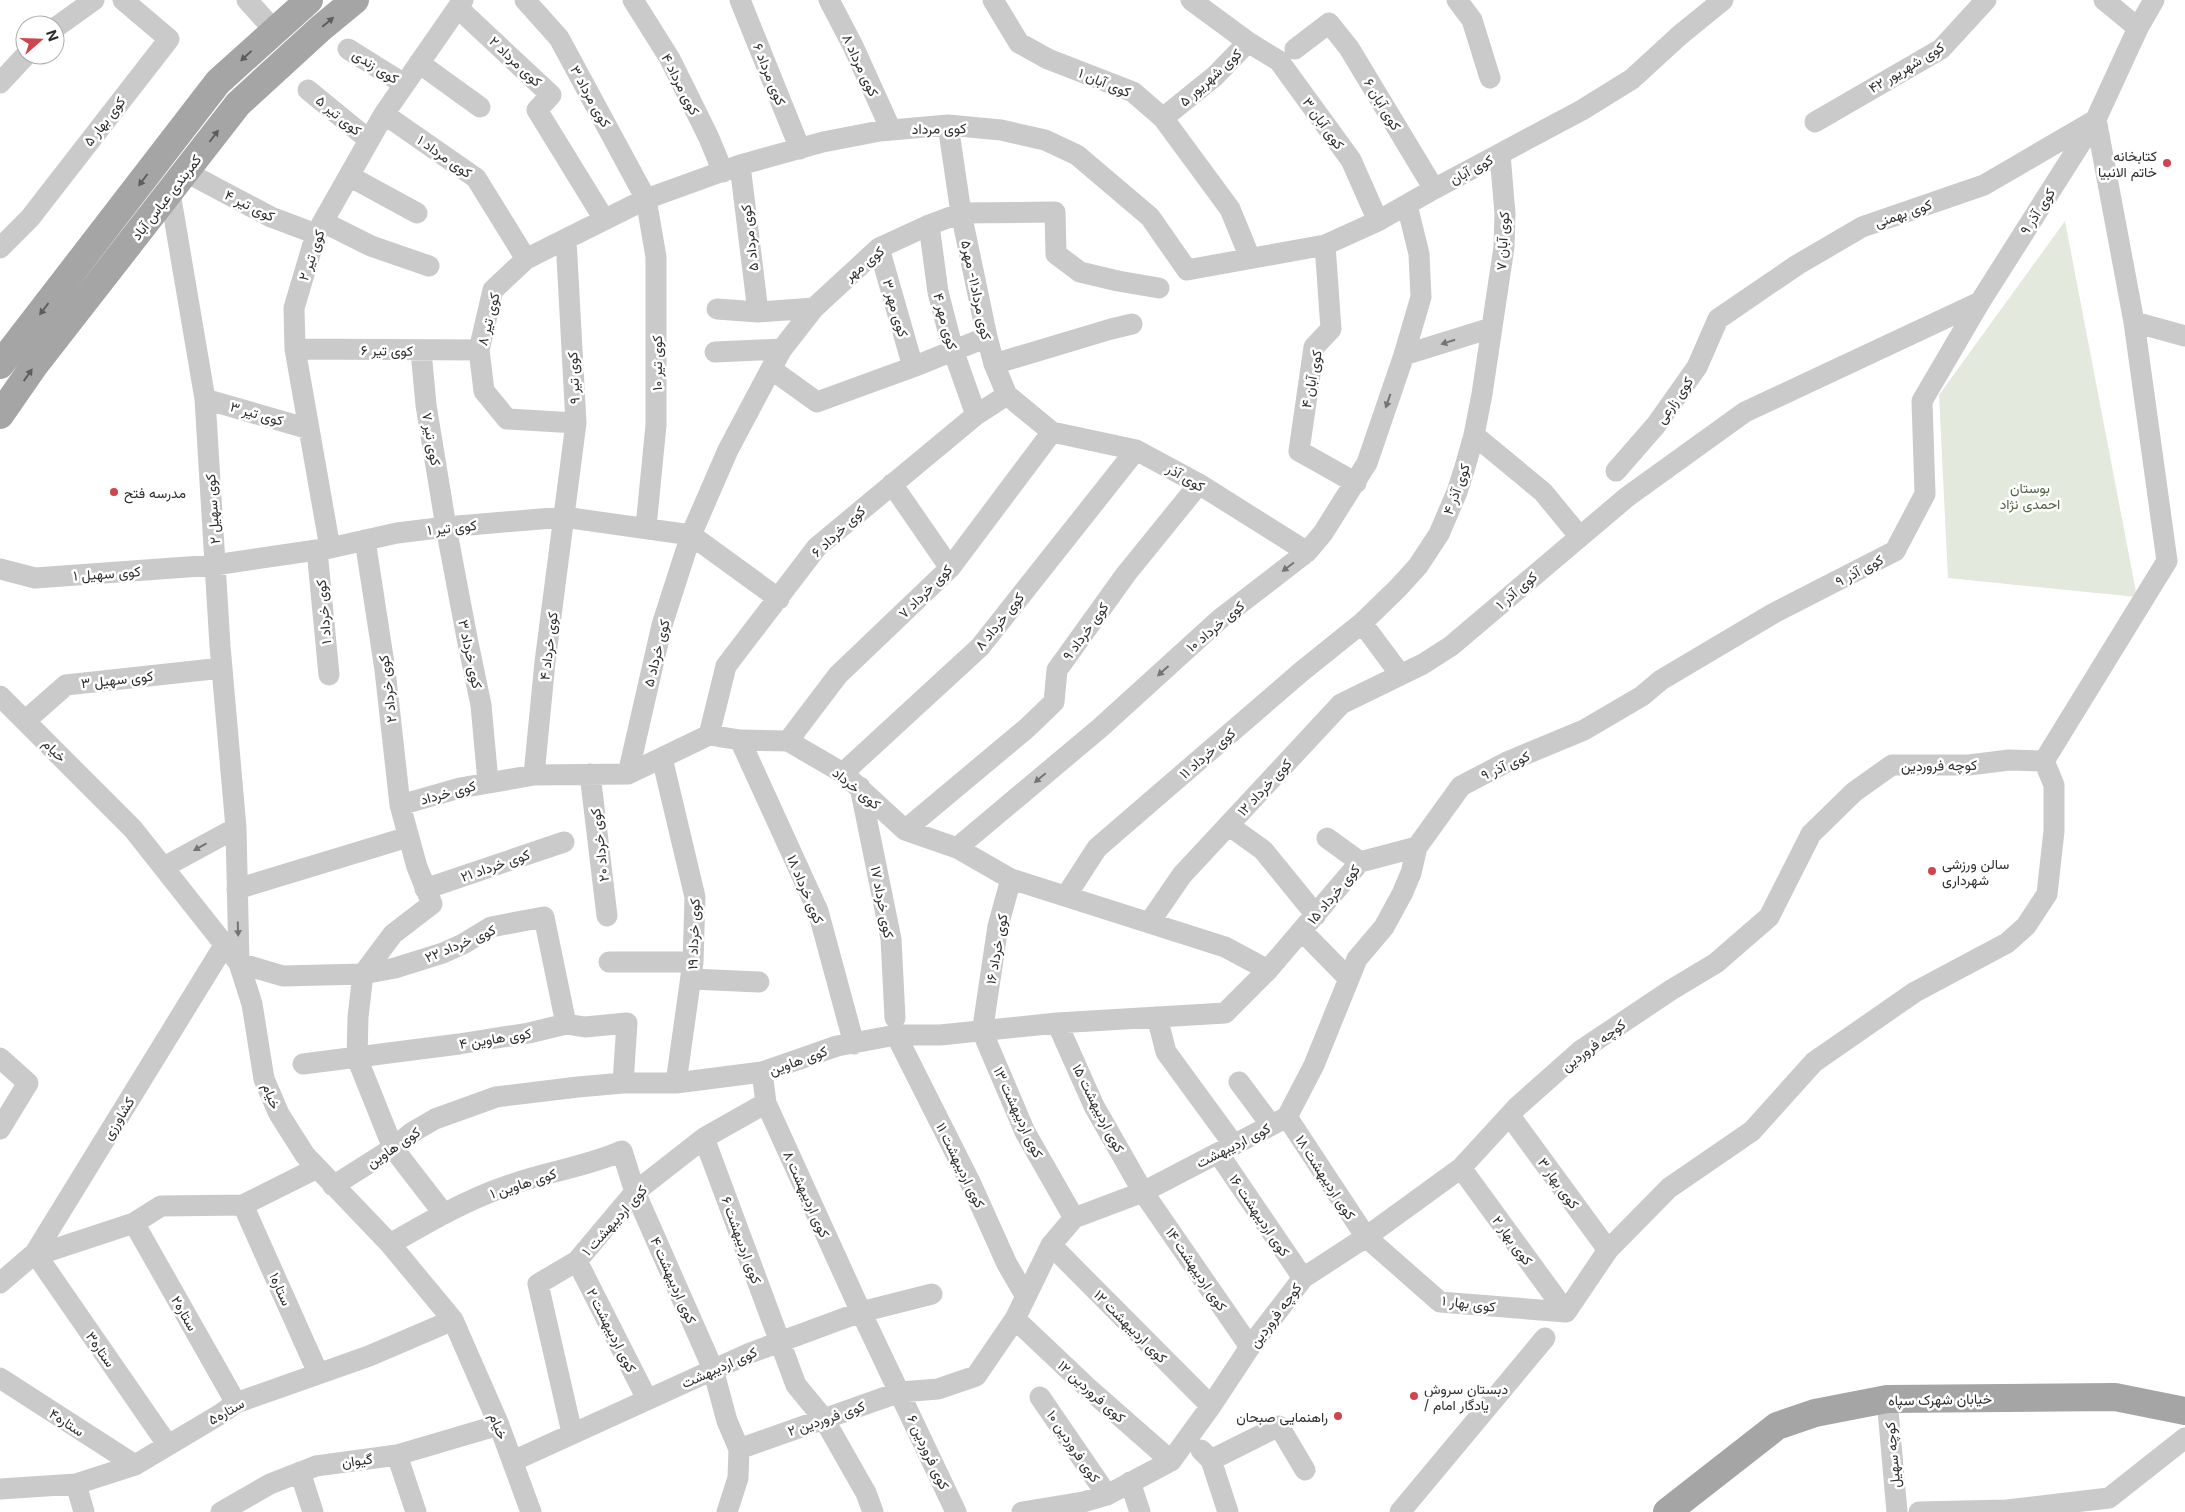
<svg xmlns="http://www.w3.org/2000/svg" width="2185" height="1512" font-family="Inter,Vazirmatn,sans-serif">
<rect width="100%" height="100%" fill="#fff"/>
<path fill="#e3e9dd" d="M2065,221l72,376 -189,-19 -9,-183z"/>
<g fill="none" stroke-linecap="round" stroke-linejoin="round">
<path stroke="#cacaca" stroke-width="21" d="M247,0l27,30
M525,0l34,38 87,161 10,58v168l-10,102
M633,0l37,59 39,79 14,34
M740,0l60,149
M829,0l24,46 38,84
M993,0l26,43 29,16 85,33 30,26 67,91 20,49
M1457,0l15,20 18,58
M2104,0l34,28
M458,8l93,87 -14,15 67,109
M55,28l39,-28
M1248,42l31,19 72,99 27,61
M348,49l56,35
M1295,49l34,-26 20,25 85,141
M419,63l61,44
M0,83l26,-28
M308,90l61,50
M384,114l92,64 50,81
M1163,118l52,-42 33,-34 -57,-42
M1815,122l126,-73 45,-49
M948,125l13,88 26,124 7,27 13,31 45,37 84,18 63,34 108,68
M740,165l18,147
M186,172l85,45 45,17
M349,176l68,37
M170,193l35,206 15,247 16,182 3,135 44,13 80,-2 32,-6 48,-15 20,-9 28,-17 53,-10 22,107
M323,222l48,24 58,20
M929,225l9,67 15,58 23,65
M1325,245l6,84 -17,18 -15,104 57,32
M0,248l30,-30 139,-179 -46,-39
M879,248l34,119
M717,309l41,3 56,-4
M2134,322l51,14
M295,349l184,1
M421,351l5,54 20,122 21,111 14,67 7,77
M715,352l67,-3
M1404,355l87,-27
M994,364l117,-35 21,-5
M771,369l46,33 96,-35 74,-30
M205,399l104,30
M576,423l-69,-4 -23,-28 -5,-41 14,-60 33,-31 120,-60 94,-34 83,-23 57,-11 68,-6 53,5 44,10 32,15 73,62 37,53 138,-25 53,-24 56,-32 148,-79 50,-31 48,-44 43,-35
M1474,435l69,57 37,45
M1616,471l40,-46 41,-58 21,-48 79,-54 65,-38 122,-42 108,-63
M892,484l58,84
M365,540l20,130 15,135 17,62 15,37 -39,30 -30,40 -5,43 -1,41 36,90 51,66
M330,548l-35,-199 -1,-41 22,-74 68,-120 79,-114
M317,550l12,125
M0,569l35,9 180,-13 115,-17 67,-15 49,-6 118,-10 127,18 88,64
M1362,623l38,51
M0,696l133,133 106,134 13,41 12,75 15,35 26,41 85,89 63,76 46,105 32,87
M25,721l41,-36 156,-17
M709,735l17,-69 91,-119 159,-132 31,-20
M740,740l78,171 36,133
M788,741l50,-66 112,-107 102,-136
M662,758l33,139 -2,65 -17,121
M2044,761l123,-200 -33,-239 -38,-203
M843,773l137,-126 156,-197
M590,774l17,142
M628,774l34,-149 29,-90 37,-85 43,-81 11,-20 32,-41 65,-60 50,-23 32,-12 94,-1 1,42 24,18 38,9 41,7
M534,775l11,-113 31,-239 -10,-184
M860,787l31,152 4,79
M400,805l60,-17 74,-13 94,-1 81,-39 31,5 48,1 55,32 62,57 52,18 54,31 214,68 43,23
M1228,825l35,25 53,65
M905,830l122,-102 27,-26 3,-32 69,-96 73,-90
M1327,838l33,24
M957,848l143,-120 120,-109 87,-67 16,-19 44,-70 37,-108 17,-58 -2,-43 -12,-49
M164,867l72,-39
M237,889l171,-52
M425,889l139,-47
M1066,896l31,-48 204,-176 61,-49 36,-35 20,-22 21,-32 18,-42 8,-25 9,-32 8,-41 22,-147 1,-33 -5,-60
M1149,923l33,-48 159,-171 82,-40 28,-18 176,-149 118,-85 235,-110
M1302,931l46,47
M609,962h84
M691,979l68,3
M1157,1017l9,35 68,93
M984,1020l14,-94 13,-47
M1057,1023l37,83 49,86 107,155
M982,1031l43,101 49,86
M896,1035l75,149 36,80 18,31
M0,1058l28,25 -28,46
M303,1064l156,-20 70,-11 37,-9 19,3 42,-4 -4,60
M762,1072l4,31 95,209 95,200
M1239,1082l32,43
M1510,1116l98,134
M1287,1117l79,120 74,65 126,10
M704,1138l92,247 28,34 42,74 7,19
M1218,1153l85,125
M1461,1168l105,144
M333,1186l60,-38 18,-15 24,-14 61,-22 82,-10 45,-4h53l86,-11 75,-26 59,-11h44l117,-12 168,-10 43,-43 92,-108 57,-15
M243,1205l75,168
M134,1223l102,180
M390,1244c37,-21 74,-43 114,-57 39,-15 79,-19 118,-36l13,41 78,177 14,52 12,28
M1051,1245l160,161
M577,1261l70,138
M0,1283l35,-30 190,-309
M1566,1312l42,-62 61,-62 83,-57 62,-69 101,-70 92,-49 19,-17 21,-32 7,-63v-46l-10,-24
M1015,1319l74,70 82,72
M0,1378l135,87
M1040,1397l67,98
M1887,1399l10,113
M572,1433l-34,-149 39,-23 58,-69 69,-54 62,-35
M167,1444l-132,-191 14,-2 85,-28 27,-17 82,-1 74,-37
M1201,1450l10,10 17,52
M397,1455l19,57
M1211,1460l68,-34 26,44
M513,1461l237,-108 111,-41 71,-18
M300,1472l13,40
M1130,1482l10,30
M76,1484l8,28
M0,1489l76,-5 59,-19 84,-50 17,-12 133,-47 84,-36
M221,1512l49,-28 46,-18 81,-11 102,-30
M727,1512l11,-34 1,-29 161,-57 38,-3 38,-13 39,-57 36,-74 23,-27 69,-26 144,-75 27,-52 43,-106 27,-32 18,-33 9,-21 6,-26 44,-61 46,-24 77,-32 58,-34 19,-16 113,-67 121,-62 30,-57 -3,-93 58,-99 116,-183 42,-91 16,-28
M1022,1512l61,-10 24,-7 64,-34 40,-55 39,-59 53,-69 63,-41 95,-69 56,-61 63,-56 91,-61 45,-27 53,-46 42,-83 43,-42 38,-27h77l40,-5 35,1
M1400,1512l145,-174
M1919,1512l88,-2 102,-12 76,-60"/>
<path stroke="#a5a5a5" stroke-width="28" d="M0,365l218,-283 91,-82
M0,415l34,-49 204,-262 83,-76 34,-28
M1667,1512l110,-86 38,-13 72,-14 228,-2 70,14"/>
</g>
<defs><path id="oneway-solid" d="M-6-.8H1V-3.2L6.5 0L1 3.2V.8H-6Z" transform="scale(1.25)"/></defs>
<g fill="#5d5d5d">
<use href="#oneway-solid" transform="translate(328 22) rotate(-40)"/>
<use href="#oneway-solid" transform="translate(246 56) rotate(137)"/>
<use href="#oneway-solid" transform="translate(214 136) rotate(-53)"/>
<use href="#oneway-solid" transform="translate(143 180) rotate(127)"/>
<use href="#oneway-solid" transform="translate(44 309) rotate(127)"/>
<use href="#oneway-solid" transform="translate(28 375) rotate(-55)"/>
</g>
<g fill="#747474">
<use href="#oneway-solid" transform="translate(1448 342) rotate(162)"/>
<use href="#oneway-solid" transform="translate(1388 401) rotate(109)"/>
<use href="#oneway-solid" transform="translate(1288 567) rotate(143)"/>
<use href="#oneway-solid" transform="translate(1163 671) rotate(138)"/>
<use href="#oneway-solid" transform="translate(1040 778) rotate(140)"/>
<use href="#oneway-solid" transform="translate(200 847) rotate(151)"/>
<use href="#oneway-solid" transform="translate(238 929) rotate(88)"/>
</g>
<g fill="#d0444e" stroke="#fff" stroke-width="2">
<circle cx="2167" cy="163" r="5"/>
<circle cx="114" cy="492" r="5"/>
<circle cx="1932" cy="871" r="5"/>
<circle cx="1414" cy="1396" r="5"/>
<circle cx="1338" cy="1416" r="5"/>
</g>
<g text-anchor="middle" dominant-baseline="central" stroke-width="5" stroke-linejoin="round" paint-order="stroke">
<g font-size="14" fill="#2d2d2d" stroke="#fff">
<text transform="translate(516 61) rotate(43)">کوی مرداد ۲</text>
<text transform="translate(861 65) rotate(65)">کوی مرداد ۸</text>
<text transform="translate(376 66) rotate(32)">کوی زندی</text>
<text transform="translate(1906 67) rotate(-31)">کوی شهریور ۴۲</text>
<text transform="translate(770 74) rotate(68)">کوی مرداد ۶</text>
<text transform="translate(1210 77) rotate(-42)">کوی شهریور ۵</text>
<text transform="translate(1105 82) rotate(22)">کوی آبان ۱</text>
<text transform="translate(681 84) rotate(63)">کوی مرداد ۴</text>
<text transform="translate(591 96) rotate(61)">کوی مرداد ۳</text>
<text transform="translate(1383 104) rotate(59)">کوی آبان ۶</text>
<text transform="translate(339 115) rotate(39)">کوی تیر ۵</text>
<text transform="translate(104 121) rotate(-52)">کوی بهار ۵</text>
<text transform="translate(1324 123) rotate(54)">کوی آبان ۳</text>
<text transform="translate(939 128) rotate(-1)">کوی مرداد</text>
<text transform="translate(445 156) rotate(35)">کوی مرداد ۱</text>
<text transform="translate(1471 169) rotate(-28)">کوی آبان</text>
<text transform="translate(166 197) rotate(-52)">کمربندی عباس آباد</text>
<text transform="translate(250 205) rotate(26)">کوی تیر ۴</text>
<text transform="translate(2037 211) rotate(-57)">کوی آذر ۹</text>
<text transform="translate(1903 213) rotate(-19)">کوی بهمنی</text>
<text transform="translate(749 238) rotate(-97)">کوی مرداد ۵</text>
<text transform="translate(1502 241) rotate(-87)">کوی آبان ۷</text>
<text transform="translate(311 255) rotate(-71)">کوی تیر ۲</text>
<text transform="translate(864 263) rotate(-39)">کوی مهر</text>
<text transform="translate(977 290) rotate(78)">کوی مرداد۱۱- مهر۵</text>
<text transform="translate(896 308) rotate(74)">کوی مهر ۳</text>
<text transform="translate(488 319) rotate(-76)">کوی تیر ۸</text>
<text transform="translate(946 321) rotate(75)">کوی مهر ۴</text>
<text transform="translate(387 350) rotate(1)">کوی تیر ۶</text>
<text transform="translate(656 363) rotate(-90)">کوی تیر ۱۰</text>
<text transform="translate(573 378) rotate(-93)">کوی تیر ۹</text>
<text transform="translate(1311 379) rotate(-79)">کوی آبان ۴</text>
<text transform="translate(1674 400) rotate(-55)">کوی زارعی</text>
<text transform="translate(257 413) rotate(16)">کوی تیر ۳</text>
<text transform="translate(432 439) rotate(80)">کوی تیر ۷</text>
<text transform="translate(1186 477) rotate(30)">کوی آذر</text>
<text transform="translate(1456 489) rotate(-70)">کوی آذر ۴</text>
<text transform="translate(212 509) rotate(-94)">کوی سهیل ۲</text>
<text transform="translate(452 527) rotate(-6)">کوی تیر ۱</text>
<text transform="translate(838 531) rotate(-43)">کوی خرداد ۶</text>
<text transform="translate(1859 570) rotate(-28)">کوی آذر ۹</text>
<text transform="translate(107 573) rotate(-4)">کوی سهیل ۱</text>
<text transform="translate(1516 590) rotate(-41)">کوی آذر ۱</text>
<text transform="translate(925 591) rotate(-45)">کوی خرداد ۷</text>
<text transform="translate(323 612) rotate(-95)">کوی خرداد ۱</text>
<text transform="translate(999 621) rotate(-51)">کوی خرداد ۸</text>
<text transform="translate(1215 626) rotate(-40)">کوی خرداد ۱۰</text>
<text transform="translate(1085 631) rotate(-54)">کوی خرداد ۹</text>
<text transform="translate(548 646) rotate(-83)">کوی خرداد ۴</text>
<text transform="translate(656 653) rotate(-76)">کوی خرداد ۵</text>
<text transform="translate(471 654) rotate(78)">کوی خرداد ۳</text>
<text transform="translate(117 679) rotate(-6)">کوی سهیل ۳</text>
<text transform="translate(387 689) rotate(-97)">کوی خرداد ۲</text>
<text transform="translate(55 750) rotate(45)">خیام</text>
<text transform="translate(1207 753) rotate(-41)">کوی خرداد ۱۱</text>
<text transform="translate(1505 765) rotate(-24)">کوی آذر ۹</text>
<text transform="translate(1939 765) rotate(-1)">کوچه فروردین</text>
<text transform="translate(1264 787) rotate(-47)">کوی خرداد ۱۲</text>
<text transform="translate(857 788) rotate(39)">کوی خرداد</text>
<text transform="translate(448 792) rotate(-15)">کوی خرداد</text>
<text transform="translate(599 845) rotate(-97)">کوی خرداد ۲۰</text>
<text transform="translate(495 865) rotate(-19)">کوی خرداد ۲۱</text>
<text transform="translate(806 889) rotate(67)">کوی خرداد ۱۸</text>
<text transform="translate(1333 894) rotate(-50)">کوی خرداد ۱۵</text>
<text transform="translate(883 902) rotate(79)">کوی خرداد ۱۷</text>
<text transform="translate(693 934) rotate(-88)">کوی خرداد ۱۹</text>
<text transform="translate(460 943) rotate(-23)">کوی خرداد ۲۲</text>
<text transform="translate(996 949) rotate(-80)">کوی خرداد ۱۶</text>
<text transform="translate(495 1038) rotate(-9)">کوی هاوین ۴</text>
<text transform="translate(1593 1045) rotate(-37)">کوچه فروردین</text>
<text transform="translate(798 1060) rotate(-20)">کوی هاوین</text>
<text transform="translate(272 1096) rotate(69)">خیام</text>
<text transform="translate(1099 1108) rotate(63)">کوی اردیبهشت ۱۵</text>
<text transform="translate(1019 1112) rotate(65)">کوی اردیبهشت ۱۳</text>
<text transform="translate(118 1118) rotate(-58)">کشاورزی</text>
<text transform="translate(1233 1145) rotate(-27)">کوی اردیبهشت</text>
<text transform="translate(393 1147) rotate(-34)">کوی هاوین</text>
<text transform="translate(961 1165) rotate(64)">کوی اردیبهشت ۱۱</text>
<text transform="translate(1326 1177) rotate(57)">کوی اردیبهشت ۱۸</text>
<text transform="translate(523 1183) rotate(-18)">کوی هاوین ۱</text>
<text transform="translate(1559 1183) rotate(54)">کوی بهار ۳</text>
<text transform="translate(807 1194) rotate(66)">کوی اردیبهشت ۸</text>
<text transform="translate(1260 1215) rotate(56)">کوی اردیبهشت ۱۶</text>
<text transform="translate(614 1220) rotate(-48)">کوی اردیبهشت ۱</text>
<text transform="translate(742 1240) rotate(70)">کوی اردیبهشت ۶</text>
<text transform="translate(1513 1240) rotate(54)">کوی بهار ۲</text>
<text transform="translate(1197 1269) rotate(56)">کوی اردیبهشت ۱۴</text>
<text transform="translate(674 1280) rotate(66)">کوی اردیبهشت ۴</text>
<text transform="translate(281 1289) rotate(66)">ستاره۱</text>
<text transform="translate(1469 1303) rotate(7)">کوی بهار ۱</text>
<text transform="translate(185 1313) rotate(60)">ستاره۲</text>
<text transform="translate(1275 1315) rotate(-53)">کوچه فروردین</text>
<text transform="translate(1131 1326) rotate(45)">کوی اردیبهشت ۱۲</text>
<text transform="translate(612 1330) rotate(63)">کوی اردیبهشت ۲</text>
<text transform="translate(101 1349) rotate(55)">ستاره۳</text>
<text transform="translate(719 1367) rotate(-24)">کوی اردیبهشت</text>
<text transform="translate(1092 1391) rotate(42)">کوی فروردین ۱۲</text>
<text transform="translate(1940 1399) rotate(-1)">خیابان شهرک سپاه</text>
<text transform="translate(226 1411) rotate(-29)">ستاره۵</text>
<text transform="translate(826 1418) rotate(-19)">کوی فروردین ۲</text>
<text transform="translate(67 1422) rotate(33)">ستاره۴</text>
<text transform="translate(499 1426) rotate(68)">خیام</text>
<text transform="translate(1074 1446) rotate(56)">کوی فروردین ۱۰</text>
<text transform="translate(929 1452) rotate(65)">کوی فروردین ۶</text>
<text transform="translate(1892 1455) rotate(-95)">کوچه سهیل</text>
<text transform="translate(357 1460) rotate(-8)">گیوان</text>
</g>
<g font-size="14" fill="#2d2d2d" stroke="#fff" text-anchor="start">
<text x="2157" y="155" text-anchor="end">کتابخانه<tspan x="2157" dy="16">خاتم الانبیا</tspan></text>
<text x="124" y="492">مدرسه فتح</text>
<text x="1942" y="863">سالن ورزشی<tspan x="1942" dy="16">شهرداری</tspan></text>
<text x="1424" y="1388">دبستان سروش<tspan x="1424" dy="16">/ یادگار امام</tspan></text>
<text x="1328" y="1416" text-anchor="end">راهنمایی صبحان</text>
</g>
<g font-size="14" fill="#516440" stroke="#fff">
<text x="2030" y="487">بوستان<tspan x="2030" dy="16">احمدی نژاد</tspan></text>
</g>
</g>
<g transform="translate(40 40) rotate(70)"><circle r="24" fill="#ffffff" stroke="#ababab"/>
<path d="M0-4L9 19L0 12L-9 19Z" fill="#d0444e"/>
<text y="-8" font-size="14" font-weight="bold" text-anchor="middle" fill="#2d2d2d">N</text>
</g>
</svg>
